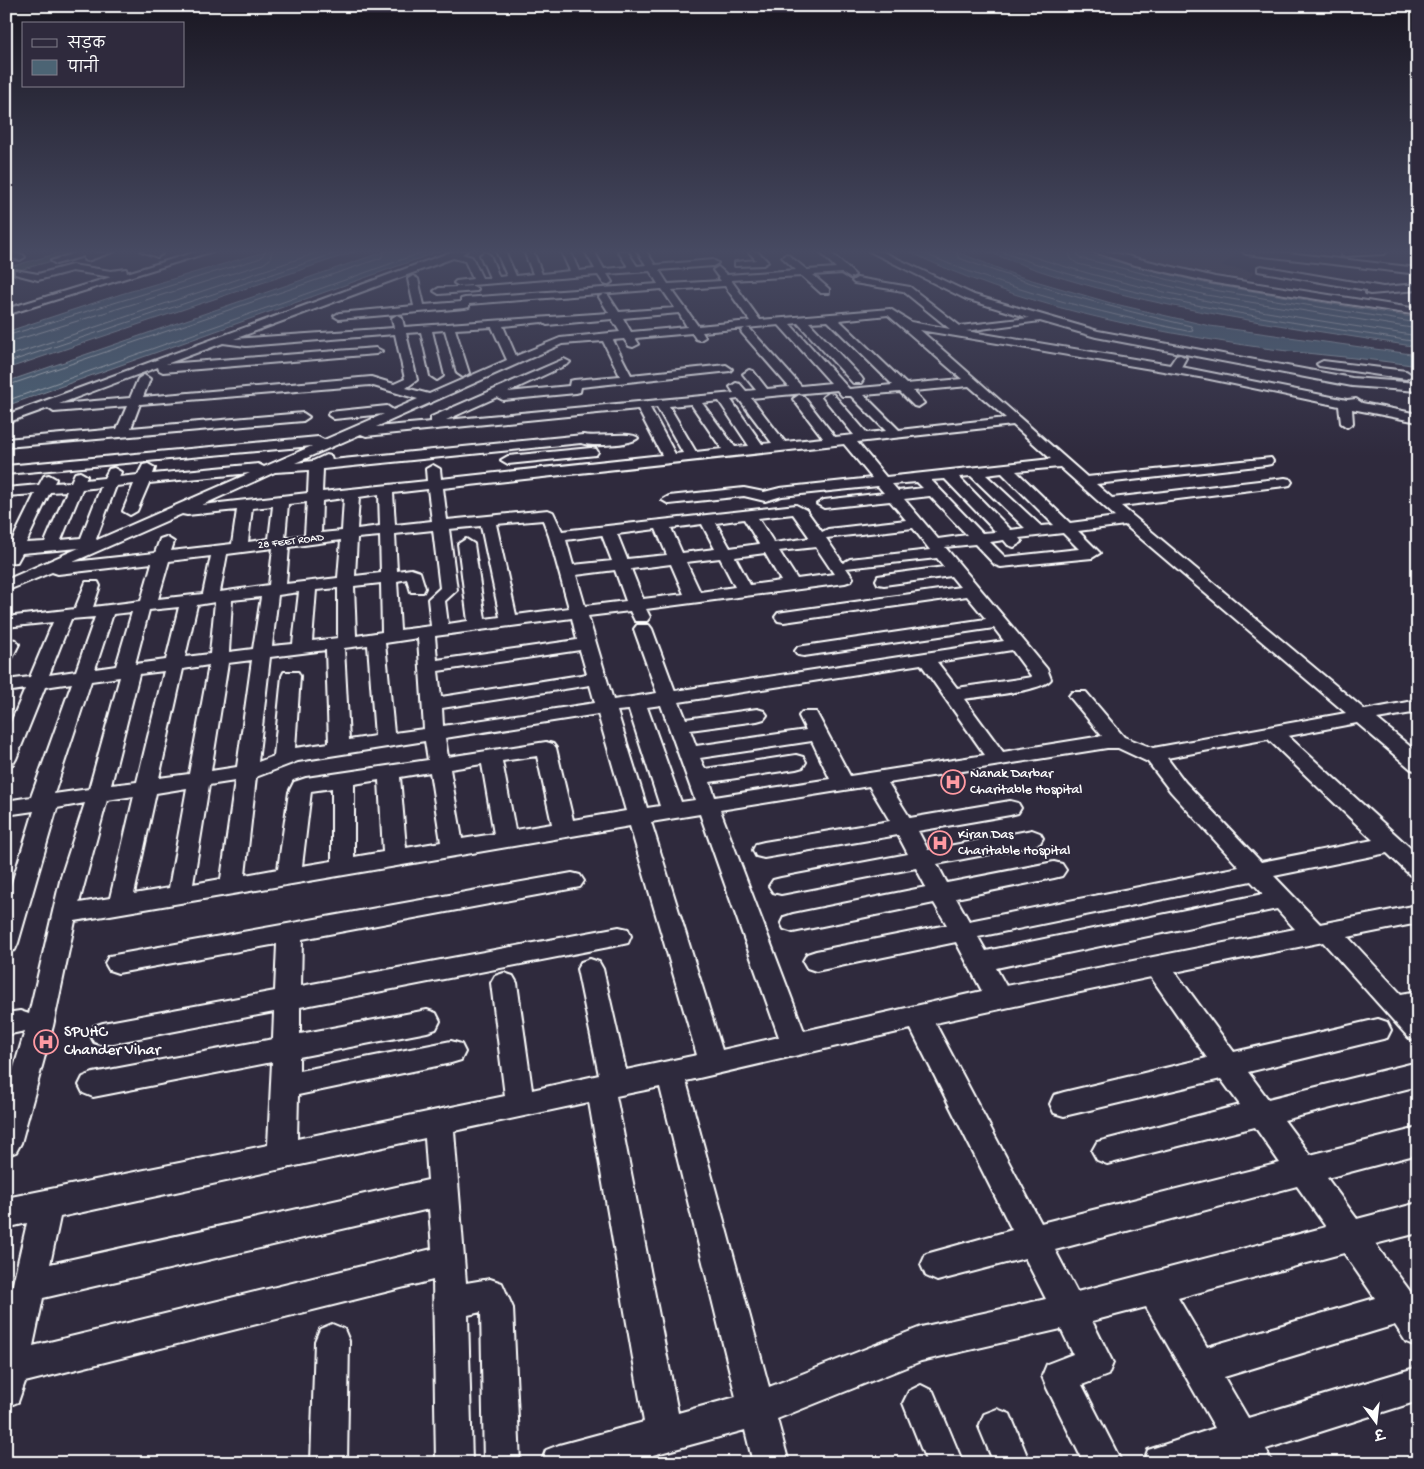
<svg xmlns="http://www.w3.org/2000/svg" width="1424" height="1469" font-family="'Gochi Hand','Playpen Sans Deva',sans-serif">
<rect width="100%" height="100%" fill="#2f2a3d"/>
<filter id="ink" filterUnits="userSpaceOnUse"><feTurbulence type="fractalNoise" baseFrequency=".02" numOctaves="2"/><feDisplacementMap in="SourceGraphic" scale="10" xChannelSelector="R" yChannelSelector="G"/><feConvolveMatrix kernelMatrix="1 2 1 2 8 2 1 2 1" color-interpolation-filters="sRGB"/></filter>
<g filter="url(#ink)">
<path fill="#433a47" d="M1116,251h107l16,2 -18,13 34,6 -9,8 -102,-20z"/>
<path fill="#576961" stroke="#abb4b0" d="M66,251h22l-76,21 -6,-2v-2z"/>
<path fill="#4c6474" stroke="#94a2ac" d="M268,251h89l-351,118v-37l115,-38z
M386,251h54l-434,155v-24z
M908,251h47l60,24 96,28 99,23 208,29v11c-51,-8 -103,-11 -154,-18 -122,-18 -245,-42 -356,-97z
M986,251h88l134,33 210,34v29c-147,-24 -294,-40 -432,-96z"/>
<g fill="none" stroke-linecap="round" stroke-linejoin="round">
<path stroke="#b7c1c7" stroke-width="1" d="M919,251c86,39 176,60 268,80l6,-1 -2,-4c-79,-18 -156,-39 -232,-68l-3,-7
M999,251c139,51 274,68 419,91
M1016,251c131,45 266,64 402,85
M1069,251l2,8 7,5 128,31 212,34
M1076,251l4,7 127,31 211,34
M6,336l255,-78 4,-7
M6,343l257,-79 7,-5 2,-8
M6,357l316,-106
M6,363l336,-112
M6,386l375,-128 4,-7
M6,401l420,-150"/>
<g stroke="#fff" stroke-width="4">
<path id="minor" d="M6,251l17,4 2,2 -5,3 -14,-3z
M81,251h15l-1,2 20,-2 -28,10 -3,-1v-4l-28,8 -5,-3z
M141,251h16l5,3 -5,3z
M199,251h14l-207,64v-6l115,-35 -10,3 -39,-6 -34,9 -23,-6v-4l23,4 34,-9 39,6 15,-2 1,4z
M454,251h13l-5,3 10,3 10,21h8l-10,-23 5,-3 5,3 9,22 8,-1 -11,-25h9l11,25 17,-2 -9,-23h9l9,23 28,-3 -9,-20h9l9,20 16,-2 -10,-18h9l10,18 24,-2 -10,-16h9l10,15 9,-1 -9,-14h9l9,14 58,-5 5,3 -5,3 -54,4 9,14 53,-3 -8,-11 5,-3 9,8 69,-5 -14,-13 5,-3 20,16 29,-2 -17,-17h10l26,24 -5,3 -8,-5 -29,2 16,14v4h-8l-19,-17 -71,4 29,40 130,-11 21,13 39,7 -47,-38 -49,-8 -2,-2 5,-3 53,9 50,39 69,-8 -63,-19 -97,-48h12l93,44 124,36 254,47 66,5v8l-66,-5 -256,-49 -56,-16 -74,10 204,34 6,-9 4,-1 6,3 -5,9 166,33 9,-1 6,4 56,11v8l-66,-13 1,14 -6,4 -6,-4 -2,-17 -134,-28 -285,-48 167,147 184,-19 2,3 -2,3 -5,1 -170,19 16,14 173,-20 5,1 2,3 -2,3 -5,1 -164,20 244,204 53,-10v12l-41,7 41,34v18l-7,-2 -54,-46 -69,13 130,119v22l-8,-2 -23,-22 -113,23 46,48 98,-19v18l-70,14 53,57 17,-3v50l-9,-3 -86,-96 -148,30 59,80 144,-33 9,3 4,8 -4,8 -139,34 20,27 150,-37v24l-134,34 26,35 108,-27v26l-91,24 30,41 61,-16v30l-43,11 43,58v45l-12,-5 -11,-17 -171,52 24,41 170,-51v34l-152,48 6,14h-38l-2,-4 -11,4h-78l5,-13 67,-22 -69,-121 -54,14 21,42 -5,12 -26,10 40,78h-38l-37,-75 -5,-12 5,-12 26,-10 -12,-25 -140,32 -144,58 12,44h-36l-8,-33 -92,25 1,8h-113l5,-13 13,-5 85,-23 -55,-320 -135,29 12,152 24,-4 12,4 11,25 7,155h-36l-3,-151 -13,3 4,148h-36l-3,-183 -408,102 -7,20 -12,5v-93l21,-91 -21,5v-30l262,-53 4,-83 -179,35 -10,-4 -4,-8 4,-8 10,-4 180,-34 1,-27 -171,33 -9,-3 -4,-8 4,-8 9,-3 172,-32 2,-47 -159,29 -9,-3 -4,-7 4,-7 463,-83 8,2 4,6 -4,6 -278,52 -1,47 318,-59 9,2 3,7 -3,7 -9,2 -319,62v27l127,-24 9,3 4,8 -4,8 -9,3 -128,25v14l152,-30 10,3 4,8 -4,8 -10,3 -153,32 -1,44 208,-43 -14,-113 4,-7 9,-3 9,3 4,7 15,107 67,-15 -22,-106 4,-7 9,-3 9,3 4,7 23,101 71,-15 -67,-229 -555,95 -22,105 -32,117 -5,9 -10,4v-62l19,-63 -19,4v-22l14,-2 9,3 32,-137 24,-74 -28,5 -39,135 -3,7 -9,2v-50l28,-91 -28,4v-14l25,-4 41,-114 -27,4 -29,72 -3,5 -7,1v-31l19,-45 -19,3v-12l24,-3 23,-55 -47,5v-10l69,-8 11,-27h12l2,4 -7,21 48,-6 11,-38 -94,11 -6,-2 -46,19v-11l73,-32 -57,5 -5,9 -11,1v-18h4l25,-51 -29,2v-8l33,-3 5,-9 5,-1 7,4 -2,4 17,-1 4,-9 5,-1 7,4 -2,4 19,-2 5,-9 5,-1 7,4 -2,5 19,-2 5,-10 5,-1 7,4 -2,6 105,-10 6,3 48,-21 -306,28v-8l312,-29 6,3 60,-26 -50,5 -6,-4 1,-3 58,-6 6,4 25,-11 -48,-14 -230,19 -9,24 172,-15 6,4 -6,4 -297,26v-8l111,-10 10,-23 -73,6 -6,-4 -42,15v-8zM453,258l12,3 8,18 -17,2 -2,2 5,3 139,-11 6,9 3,1 5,-3 -5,-8 43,-3 8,13 -193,14 -4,1v3l-37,3 -6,-26 -5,-3 -5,3 6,27 -75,7 -5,3 5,3 126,-11 4,-1v-3l193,-15 13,19 -56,4 -11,-17 -4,-1 -5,3 10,16 -205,14 -2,-9 -5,-3 -5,3 2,10 -160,11zM725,286l25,35 -52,5 -26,-36zM679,313l8,14 -56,5 -8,-14zM888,315l74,64 -56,5 -67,-64zM612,319l8,13 -60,6 -44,18 -13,-30 39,-4 5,3zM828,321l65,64 -44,4 -59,-65 8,-1 55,60h8l2,-3 -2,-3 -52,-55zM779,325l52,58 -30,3 -51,-57 -4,-1zM492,327l15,33 -78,34 -23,-6 11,-8 -11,-47 15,-1 10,44 6,4 6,-4 -11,-45 13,-1 12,43 6,4 6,-4 -14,-44zM745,328l-4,3 1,2 47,54 -22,2 -14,-18 -4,-1 -6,4 13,16 -10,1 -6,-7 -4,-1 -6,4 4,6 -288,27 51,-23 6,3 73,-7 4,-1 1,-5 149,-16 2,-2 -6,-4 -95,10 -18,-35 11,-1 5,7 4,1 6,-3 -4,-6 57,-5 4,6 4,1 5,-3 -3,-5zM395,334l10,45 -11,5 -23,-7 -228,20 7,-18 -6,-4 -6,4 -8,19 -71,6 99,-37 1,3 4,2 213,-18 6,-3 -6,-3 -210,16 57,-21 23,3zM603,341l17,35 -46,4 -4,1 -1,5 -61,6 60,-28 2,-2 -6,-3 -133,58v5l-55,5 186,-83zM969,386l37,32 -107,12 -35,-35 36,-3 14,14 4,1 6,-4 -11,-12zM837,390l5,6h9l35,35 -19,2 -34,-39 -4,-1 -6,4 31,38 -19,2 -32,-41 -4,-1 -6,4 30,39 -38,4 -34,-44zM739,399l33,44 -10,1 -31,-44zM719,401l30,45 -14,1 -33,-44zM691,404l31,45 -26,3 -27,-46zM657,407l26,46 -8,1 -25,-46zM638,409l24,46 -221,24 -1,-10 -7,-4 -7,4 1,12 -105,11 1,-23 258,-26c10,4 50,2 57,-5 -7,-7 -42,0 -55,-3l-251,25 -1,-4 -5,-1 -13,6 -18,2 66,-29 5,2zM1013,425l38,34 -165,18 -29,-35zM844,444l28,34 -92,10 -16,4 -20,-4 -75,8 -7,4 7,4 75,-8 21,5 17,-5 96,-10 6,7 -60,7 -7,4 7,4 66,-7 16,19 -78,9 -6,3 -16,-22 -10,-5 -234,26 -9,-19 -5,-2 -101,10 -4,-32zM1060,467l56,50 -46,6 -54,-52zM309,470l-1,23 -106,12 73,-33zM250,473l-153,67 -1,-1 20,-53 18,-2 -11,27 7,4 7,-4 12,-28zM1002,473l52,52 -13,1 -55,-51zM971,476l54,52 -14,2 -52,-53zM945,479l51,53 -14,1 -51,-53zM917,482l6,6 -25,3 -6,-7zM101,487l-20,51 -20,2 21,-51zM428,489l4,32 -37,4 -2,-32zM67,491l-22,51 -19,1 24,-51zM379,494l1,32 -23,3 2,-32zM930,496l37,39 -29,4 -34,-40zM344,498l-2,33 -21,2 1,-32zM307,502l-2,33 -20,3 3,-34zM273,506l-4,33 -21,3 4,-34zM237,510l-5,34 -61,7 3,-9 -8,-5 -6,2 -5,14 -82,9 109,-48 5,1zM793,514l17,24 -36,5 -16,-25zM744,519l15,25 -29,4 -14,-25zM543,520l6,16 20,72 -53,7 -20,-91zM702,524l13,25 -33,4 -11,-25zM1125,525l221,188 -193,35 -29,-11 -38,-45h-14l-3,4 33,40 -99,16 -39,-53c18,-3 78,-7 87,-20l-4,-10 -24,-29 -78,-93 30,-3 20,21 6,2 91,-9 8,-5 -22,-22zM481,526l19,91 -15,2 -11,-75 -8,-5 -8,5 10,77 -20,3 -3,-23 12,-11 -8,-61zM913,528l17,22 -80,9 -7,4 -17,-25zM656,529l11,26 -40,4 -10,-25zM433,530l7,58 -12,11 3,27 -31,4 -3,-49 10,-2 4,13h12l2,-4 -5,-16 -9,-3 -14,2 -2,-37zM1063,533l16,16 -74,8 -15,-15 14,-2 4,5 6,2 8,-5 -3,-4zM602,535l10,26 -39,4 -7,-25zM380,536l1,37 -26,3 2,-38zM341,540l-3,38 -52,6 3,-37zM816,547l18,27 -37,5 -18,-28zM273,548l-4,37 -49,7 7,-38zM765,553l16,28 -31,4 -15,-28zM211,556l-8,38 -45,5 11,-38zM720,558l15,29 -35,5 -14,-30zM937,558l7,9 -60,8 -6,1 -2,4 2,4 6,1 67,-9 9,11 -176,25 -6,1 -3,4 3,4 6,1 183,-26 19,23 -182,27 -6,1 -3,4 3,4 6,1 190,-28 10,13 -329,50 -23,-62 -3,-4h-12l-3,4 23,64 -44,7 -25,-84 42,-5 5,10h12l3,-4 -4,-8 199,-26 6,-2 2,-3 -7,-10zM671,564l13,30 -41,5 -12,-30zM615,570l11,31 -41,5 -9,-31zM381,583l1,49 -26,4 -2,-50zM338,588v50l-26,3 4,-51zM299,592l-6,52 -21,2 6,-51zM261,597l-8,52 -24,3 3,-52zM215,602l-5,52 -25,3 12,-52zM179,607l-13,53 -31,4 14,-54zM132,612l-16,54 -21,3 18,-55zM95,617l-19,54 -27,4 22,-56zM572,618l5,22 -140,20 -2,-24zM418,638l6,91 -30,4 -9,-90zM368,645l7,91 -26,4 -5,-92zM326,650l3,93 -34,5 5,-72 -2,-4h-14l-2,4 -8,80 -16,6 12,-105zM580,650l7,24 -146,23 -3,-26zM1012,650l20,27 -75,11 -20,-26zM252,660l-15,107 -26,4 17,-108zM921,664l64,91 -135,21 -34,-64h-14l-3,4 7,14 -110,16 -6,-16 67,-9 7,-2 3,-4 -3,-4 -7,-2 -71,10 -7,-17zM209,665l-20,109 -30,4 24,-109zM164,671l-27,111 -26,3 28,-111zM120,677l-31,112 -35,5 37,-113zM590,685l5,18 -152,23 -1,-18zM661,705l34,95 -14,2 -34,-95zM629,710l31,96 -13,2 -30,-97zM598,714l28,97 -53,9 -17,-72 -3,-4 -7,-2 -98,15 -3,-19zM1268,739l105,101 -112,22 -76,-80 -18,-24zM425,741l3,19 -122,18 -12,4 -5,10 -11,77 -33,6 11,-98 42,-16zM812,741l18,38 -115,18 -5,-15 86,-13 7,-2 3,-5 -3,-5 -7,-2 -91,14 -5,-11zM1107,748h11l30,14 23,30 68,75 -270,54 -13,-23 98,-20 8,-2 4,-6 -4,-6 -8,-2 -107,21 -10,-19 95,-18 8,-3 3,-5 -3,-5 -8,-3 -104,20 -10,-19 92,-16 8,-2 3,-5 -3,-5 -8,-2 -100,17 -22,-35zM537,756l15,68 -37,6 -13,-69zM482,764l12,70 -32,5 -12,-70zM430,772l11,70 -35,6 -6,-71zM379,780l4,72 -29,5v-73zM235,781l-14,98 -28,5 16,-99zM869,786l21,35 -126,21 -8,2 -3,6 3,6 8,2 134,-23 10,19 -127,24 -8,2 -4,6 4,6 8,2 135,-26 10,19 -133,27 -9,3 -3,6 3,6 9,3 141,-29 13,22 -131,26 -9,3 -4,7 4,7 9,3 140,-29 26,49 -178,40 -84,-221zM187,788l-18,100 -35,6 22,-101zM332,788v73l-30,5 9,-75zM134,796l-24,102 -31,5 28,-103zM700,814l79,223 -57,13 -71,-228zM1251,881l12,13 -277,57 -8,-14zM1277,909l18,20 -289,57 -10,-18zM1151,977l56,81 -143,34 -10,3 -4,9 4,9 10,3 157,-37 19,26 -143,37 -5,9 5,9 10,4 148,-37 25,36 -239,60 -106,-200zM911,1029l101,201 -86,24 -5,11 5,11 11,5 88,-23 21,41 -125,28 -152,60 -83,-306zM660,1087l76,310 -58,16 -62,-317zM425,1138l3,42 -378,84 10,-47zM1297,1186l29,41 -249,65 -22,-42zM429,1209l3,40 -399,97 10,-48zM1344,1253l31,45 -168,49 -29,-49z
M748,251h9l11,11 -5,3 -28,1v-4l21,-2z
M1091,251h15l109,26 203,32v6l-203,-32 -84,-19z
M1242,251h29l147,17v6l-172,-20z
M1345,251h43l-4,3 -42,2v-4z
M1261,266l122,21 35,-3v6l-48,4 -4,-1v-3l-108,-19v-4z
M473,286l5,3 -1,2 -38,3 -5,-3 5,-3z
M1323,361l83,10 6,4 -6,4 -87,-13 -2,-2z
M591,448l5,1 2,3 -2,3 -88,9 -7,-4 7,-4z
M10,639l6,1 3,4 -7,14 -6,1v-19z
M332,1324l12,5 5,12 -2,122h-36l4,-122 5,-12z
M921,1385l12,6 30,72h-36l-24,-60 6,-12z
M997,1409l13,5 20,49h-36l-15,-36 5,-13z"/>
</g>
<use href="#minor" fill="#2f2a3d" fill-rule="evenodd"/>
</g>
</g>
<linearGradient id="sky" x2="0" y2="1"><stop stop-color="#1a1722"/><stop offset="0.55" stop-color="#474a62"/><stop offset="1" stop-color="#474a62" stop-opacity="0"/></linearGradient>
<rect width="1424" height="457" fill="url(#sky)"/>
<defs>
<g id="hospital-ring" transform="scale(1.25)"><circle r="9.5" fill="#2f2a3d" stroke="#ff9aa2" stroke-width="1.5"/><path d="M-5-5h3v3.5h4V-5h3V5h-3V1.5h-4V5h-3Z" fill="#ff9aa2"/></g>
</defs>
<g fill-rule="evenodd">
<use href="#hospital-ring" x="953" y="782"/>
<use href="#hospital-ring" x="940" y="843"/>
<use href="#hospital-ring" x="46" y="1042"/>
</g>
<g text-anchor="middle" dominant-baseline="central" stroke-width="4" stroke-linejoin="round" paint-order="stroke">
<g font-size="11" fill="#fff" stroke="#2f2a3d">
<text transform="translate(291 542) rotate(-7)">28 FEET ROAD</text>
</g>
<g font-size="14" fill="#fff" stroke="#2f2a3d" text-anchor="start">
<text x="970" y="774">Nanak Darbar<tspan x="970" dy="16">Charitable Hospital</tspan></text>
<text x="958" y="835">Kiran Das<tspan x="958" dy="16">Charitable Hospital</tspan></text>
</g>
<g font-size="16" fill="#fff" stroke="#2f2a3d" text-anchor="start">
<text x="64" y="1033">SPUHC<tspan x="64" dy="18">Chander Vihar</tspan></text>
</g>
</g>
<rect width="1424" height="1469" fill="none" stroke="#2f2a3d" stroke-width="25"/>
<rect x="12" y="12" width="1399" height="1444" fill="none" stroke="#fff" stroke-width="2" filter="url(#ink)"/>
<rect x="22" y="22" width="162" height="65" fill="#2f2a3d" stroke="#827f8b"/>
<rect x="32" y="39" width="25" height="8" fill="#2f2a3d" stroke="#827f8b"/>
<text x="68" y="48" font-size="15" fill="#ffffff">सड़क</text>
<rect x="32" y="60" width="25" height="15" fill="#4c6474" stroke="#827f8b"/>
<text x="68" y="72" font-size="15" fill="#ffffff">पानी</text>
<g transform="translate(1376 1422) rotate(165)" stroke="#2f2a3d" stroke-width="4" paint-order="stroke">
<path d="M0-4L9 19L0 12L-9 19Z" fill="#ffffff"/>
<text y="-8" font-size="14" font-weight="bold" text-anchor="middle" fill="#ffffff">उ</text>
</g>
</svg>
